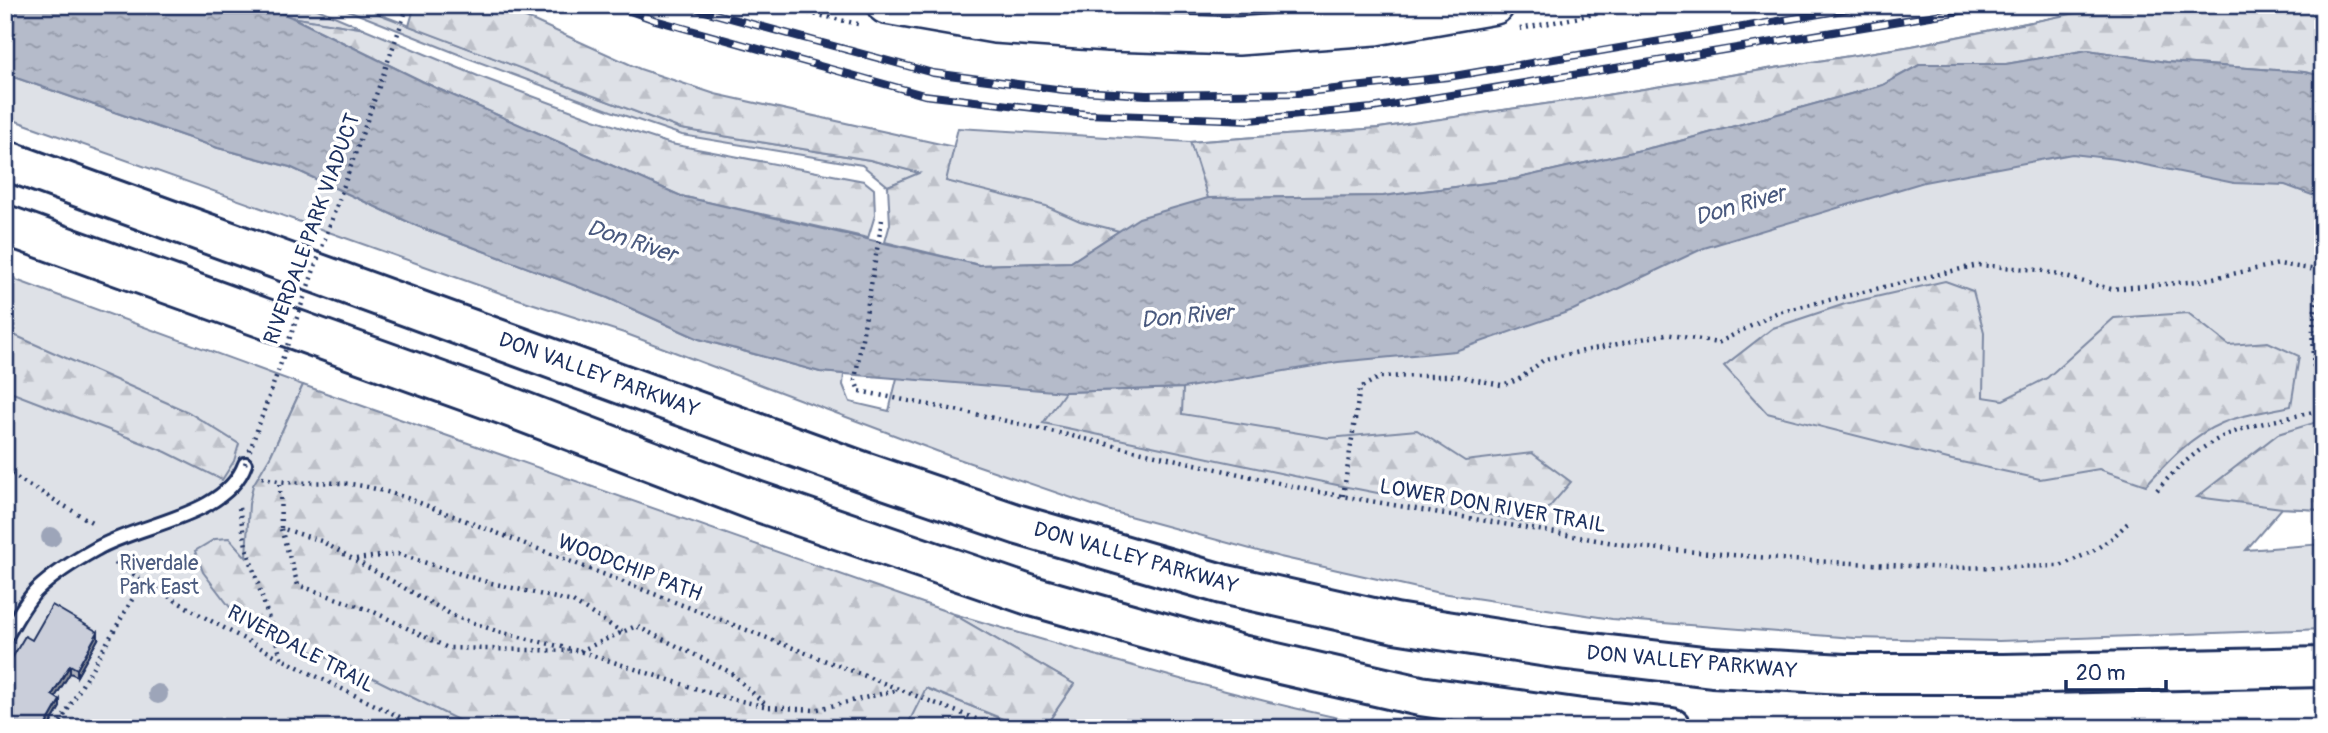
<svg xmlns="http://www.w3.org/2000/svg" width="2328" height="733" font-family="Pangolin,sans-serif">
<defs>
<pattern id="forest-firs" width="22" height="20" patternUnits="userSpaceOnUse" patternTransform="scale(1.75)"><rect width="22" height="20" fill="#dee1e7"/><path d="M5 1l3.5 6h-7zM16 11l3.5 6h-7z" fill="#bec1c9"/></pattern>
<pattern id="water-ripples" width="26" height="14" patternUnits="userSpaceOnUse" patternTransform="scale(1.75)"><rect width="26" height="14" fill="#b5bbca"/><path d="M2 4q2-2 4 0t4 0M15 11q2-2 4 0t4 0" fill="none" stroke="#9298a7"/></pattern>
</defs>
<rect width="100%" height="100%" fill="#fff"/>
<filter id="ink" filterUnits="userSpaceOnUse"><feTurbulence type="fractalNoise" baseFrequency=".0143" numOctaves="2"/><feDisplacementMap in="SourceGraphic" scale="14" xChannelSelector="R" yChannelSelector="G"/><feConvolveMatrix kernelMatrix="1 2 1 2 8 2 1 2 1" color-interpolation-filters="sRGB"/></filter>
<g filter="url(#ink)">
<path fill="#dee1e7" stroke="#7c88a2" stroke-width="2" d="M261,5h47l57,24 -74,-12z
M335,5h26l23,11 297,113 189,31 51,13 -33,13 -26,-21 -180,-30 -71,-24 -143,-53z
M2116,5h207v505l-41,-2 -36,42 77,-6v85l-324,12 -145,-3 -242,-19 -177,-27 -155,-35 -173,-47 -160,-55 -323,-122 -118,-38 -501,-178v-43l213,74 72,19 127,59 191,72 91,41 121,33 24,2 -1,11 7,17 39,9 69,-283 232,14 189,-14 221,-32 312,-50z
M5,276l298,109 -32,70 215,55 539,218h-1020z
M951,613c145,42 289,87 437,115h-344l30,-44z"/>
<path fill="url(#forest-firs)" stroke="#7c88a2" stroke-width="2" d="M415,5h73l46,16 106,48 75,25 239,53 -8,34 100,25 34,15 39,10 -48,31 -92,3 -94,-23 5,-18 -2,-38 31,-13 -49,-13 -189,-31 -272,-103z
M2116,5h207v71l-19,-4 -138,-10 -78,-12 -82,14h-85l-38,21 -203,56 -169,39 -128,16 -175,2 -18,-56 189,-14 221,-32 312,-50z
M291,17l74,12 113,47 116,43 77,25 193,37 10,8 1,26 -7,23 -187,-42 -245,-108z
M1945,281l28,10 11,41 -1,65 20,3 44,-22 67,-60 74,-5 41,32 39,-3 31,14 -8,50c-22,5 -48,8 -69,17 -31,13 -54,38 -76,62l-47,-16 -59,10 -88,-19 -185,-47 -43,-47 49,-38 72,-24z
M5,331l183,81 51,32 -5,17 -12,19 -56,-28 -161,-62z
M303,385l648,228 123,71 -30,44h-19l-99,-40 -20,40 -434,-1 -117,-58 -113,-46 -39,-51 -8,-21 20,-12 14,-1 17,19 3,-53 4,-19 18,-30z
M1183,388l-1,26 147,24 88,-8 48,31 67,-8 39,29 -36,42 -198,-39 -294,-62 22,-31z
M2323,420v90l-41,-2 -85,-11 81,-63z"/>
<path fill="url(#water-ripples)" stroke="#77839f" stroke-width="2" d="M5,5h256l30,12 145,71 245,108 298,69 92,-3 68,-44 69,-20 175,-2 128,-16 169,-39 203,-56 38,-21h85l82,-14 78,12 138,10 19,4v123l-38,-14 -51,-2 -118,-24 -44,-5 -148,28 -220,66 -131,62 -118,41 -117,11 -155,26 -118,4 -245,-20 -121,-33 -91,-41 -191,-72 -127,-59 -72,-19 -213,-74z"/>
<g fill="none" stroke-linecap="round" stroke-linejoin="round">
<g stroke="#1b2f5e" stroke-width="18">
<path id="lane" d="M5,638c10,-16 20,-37 33,-49 15,-14 40,-30 58,-40 44,-26 130,-32 149,-85"/>
</g>
<g stroke="#1b2f5e" stroke-width="42">
<path id="secondary" d="M886,5l109,19 114,8 129,4 137,-10 120,-21"/>
</g>
<g stroke="#1b2f5e" stroke-width="44">
<path id="highway" d="M5,160l856,311 158,54 203,59 173,39 172,27 145,17 133,7h158l320,-7
M5,225l500,180 251,96 276,95 209,59 179,41 162,23 89,9"/>
</g>
<path stroke="#1b2f5e" stroke-width="4.5" stroke-dasharray="2 5" stroke-linecap="butt" d="M774,5l84,19
M1520,29l119,-24
M882,220l-27,160 4,11 121,24 338,77 319,55 156,13 156,8 111,-2 33,-15 19,-13 18,-17
M2323,275c-13,44 -15,85 0,129
M5,471l90,53
M262,477c27,9 48,4 76,6 24,1 46,8 69,15l592,230
M280,484l1,44 40,13 133,75 45,16 80,19 140,45 49,11 46,3 84,-20
M2157,490c22,-24 46,-47 77,-58 29,-11 60,-14 89,-23
M1343,496l17,-108 20,-11 36,-1h42l43,9 17,-5 27,-21 121,-25 52,9 60,-31 200,-47 61,5 72,19 88,-8 80,-17 44,7
M239,508l7,38 36,114
M281,529l17,56 74,26 76,37 123,3
M356,559l42,-5 85,27 90,21 49,30
M115,563c98,64 203,115 308,165
M580,651l56,-25 94,46 36,33
M57,728l86,-147"/>
<use href="#lane" stroke="#fff" stroke-width="12"/>
<use href="#secondary" stroke="#fff" stroke-width="37"/>
<use href="#highway" stroke="#fff" stroke-width="38"/>
<g stroke="#1b2f5e" stroke-width="8">
<path id="rail" d="M613,5l42,15 269,75 162,19 164,6 122,-12 625,-103
M682,5l251,68 131,17 83,5 150,-2 151,-16 424,-72"/>
</g>
<use href="#rail" stroke="#fff" stroke-width="5" stroke-dasharray="16" stroke-linecap="butt"/>
<path stroke="#1b2f5e" stroke-width="4.5" stroke-dasharray="2 5" stroke-linecap="butt" d="M245,464l163,-459"/>
</g>
<g fill="#9da5b9">
<circle cx="51" cy="537" r="10"/>
<circle cx="158" cy="694" r="10"/>
</g>
<path fill="#aeb1bb" stroke="#1b2f5e" stroke-width="2" d="M98,639l-21,37 -7,-3 -15,24 5,10 -12,21h-43l1,-50 -1,-1v-7l27,-30z"/>
<path fill="#8d9099" stroke="#1b2f5e" stroke-width="2" d="M98,632v7l-21,37v-7z
M70,665v8l-18,29v-7z
M60,700v7l-12,21h-4z"/>
<path fill="#caceda" stroke="#1b2f5e" stroke-width="2" d="M52,605l46,27 -21,37 -7,-4 -18,30 8,5 -16,28h-39v-48l5,-8 -5,-2 20,-34 7,4z"/>
</g>
<g text-anchor="middle" dominant-baseline="central" stroke-width="7" stroke-linejoin="round" paint-order="stroke">
<g font-size="21" fill="#1b2f5e" stroke="#fff">
<text transform="translate(312 229) rotate(-70)">RIVERDALE PARK VIADUCT</text>
<text transform="translate(599 375) rotate(20)">DON VALLEY PARKWAY</text>
<text transform="translate(1493 506) rotate(10)">LOWER DON RIVER TRAIL</text>
<text transform="translate(1136 558) rotate(16)">DON VALLEY PARKWAY</text>
<text transform="translate(630 568) rotate(21)">WOODCHIP PATH</text>
<text transform="translate(301 649) rotate(28)">RIVERDALE TRAIL</text>
<text transform="translate(1692 662) rotate(5)">DON VALLEY PARKWAY</text>
</g>
<g font-size="21" fill="#4c5c80" stroke="#fff">
<text x="159" y="563">Riverdale<tspan x="159" dy="24">Park East</tspan></text>
</g>
<g font-size="23" font-style="italic" fill="#49597e" stroke="#fff">
<text transform="translate(1740 205) rotate(-16)">Don River</text>
<text transform="translate(632 241) rotate(18)">Don River</text>
<text transform="translate(1187 316) rotate(-5)">Don River</text>
</g>
</g>
<rect width="2328" height="733" fill="none" stroke="#fff" stroke-width="28"/>
<rect x="14" y="14" width="2300" height="705" fill="none" stroke="#1b2f5e" stroke-width="2.5" filter="url(#ink)"/>
<path d="M2066 680v10h100v-10" fill="none" stroke="#1b2f5e" stroke-width="3.5"/>
<text x="2076" y="680" font-size="21" fill="#1b2f5e" stroke="#ffffff" stroke-width="5" paint-order="stroke">20 m</text>
</svg>
